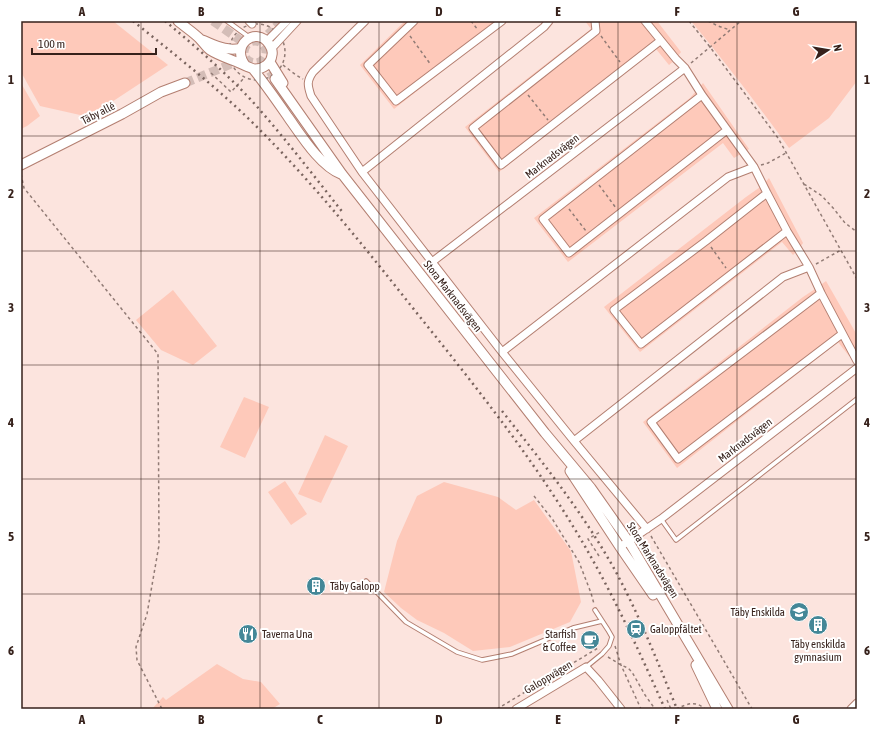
<svg xmlns="http://www.w3.org/2000/svg" width="878" height="730" font-family="'Asap Condensed',sans-serif">
<rect width="100%" height="100%" fill="#fce4de"/>
<path fill="#fec9ba" d="M21,21h92l55,44 -79,52 -49,-11 -19,-34z
M405,21h102l-113,88 -34,-44z
M585,21h72l24,31 -5,7 -7,6 -13,-16 -157,123 -34,-45 126,-98z
M691,21h166v60l-28,37 -40,30c-31,-43 -64,-86 -98,-127z
M21,83l19,33 -13,10 -6,3z
M703,83l46,66 -15,9 -11,-15 -155,119 -34,-44 156,-120z
M769,178l34,65 -5,7 -5,5 -11,-13 -142,110 -36,-45 142,-110 17,-12z
M826,281l31,54v13l-8,8 -11,-14 -161,126 -34,-46 160,-125 15,-10z
M173,290l44,56 -24,19 -32,-15 -25,-30z
M244,397l25,10 -24,51 -25,-11z
M325,435l23,11 -27,57 -23,-9z
M285,481l22,33 -16,11 -23,-33z
M444,482l54,15 18,13 18,-10 37,51 10,51 -11,20 -60,25 -37,4 -29,-18 -27,-13 -16,-12 -17,-16 13,-51 20,-45z
M217,664l26,15 18,3 19,22 -8,5h-120l11,-12 3,3z"/>
<g fill="none" stroke-linecap="round" stroke-linejoin="round">
<path stroke="#d4bdb7" stroke-width="7" stroke-dasharray="7 3.5" stroke-linecap="butt" d="M260,41l20,-20"/>
<path stroke="#d4bdb7" stroke-width="9" stroke-dasharray="9 4.5" stroke-linecap="butt" d="M213,21l34,24
M244 52a11 11 0 1 1 22 0a11 11 0 1 1-22 0Z
M263,60l12,19
M185,83l56,-23"/>
<g stroke="#b37f71" stroke-width="5.5">
<path id="service" d="M227,21l22,16
M661,519l15,21 181,-141
M366,581l40,41 51,30 25,8 30,-6 61,-26 29,-7
M586,667l16,-13 7,-8 3,-9 -4,-7 -13,-20"/>
</g>
<g stroke="#b37f71" stroke-width="9">
<path id="minor" d="M249,21l3,3
M365,21l-52,51c-7,10 -5,14 -2,24l51,76 140,180 72,89 73,88
M414,21l-46,44 28,36 106,-80
M595,21l1,10 -123,97 28,37 159,-124
M645,21l31,38 9,9 17,27 -159,124 26,34 158,-123
M267,41l20,-20
M272,48l25,-27
M702,95l52,72 13,26
M362,172l182,-145 5,-6
M787,231l-146,113 -27,-34 92,-69 61,-48 20,38 22,36 12,26
M432,262l253,-194
M842,334l-164,125 -27,-37 170,-129 36,68
M502,352l226,-175 26,-10
M574,441l209,-164 26,-10
M620,547l41,-28 196,-151
M516,709l70,-42 12,13 23,29
M851,709l6,-6"/>
</g>
<g stroke="#b37f71" stroke-width="11">
<path id="tertiary" d="M178,21c7,6 15,11 21,17 4,4 7,9 11,12 11,7 24,10 36,16 3,1 6,3 9,3 8,0 16,-5 17,-14 1,-4 -1,-8 -3,-11 -13,-19 -40,2 -23,22
M202,40c13,5 25,12 39,8
M270,62l13,21
M253,69c13,16 24,32 35,48 13,18 32,49 53,57
M275,79l67,95 203,259 46,55 38,54 99,167
M21,165l101,-51 39,-22 24,-9
M570,471l50,76 33,48
M696,665l21,44"/>
</g>
<path stroke="#917b75" stroke-width="1.5" stroke-dasharray="3 3" stroke-linecap="butt" d="M471,21l7,9
M689,21l21,26 68,91 79,141
M708,21l10,5 12,4
M229 52a28 28 0 1 1 56 0a28 28 0 1 1-56 0Z
M410,36l21,29
M601,36l19,26
M691,63l50,-42
M283,65l13,10 7,4
M211,73l20,19 13,-14
M528,95l20,25
M761,165l7,-2 18,-10
M21,174l3,14 134,166 1,191 -12,69 -11,33 1,13 25,49
M804,184l18,12 12,13 11,14 12,9
M599,185l17,23
M569,209l17,22
M711,247l15,21
M816,264l25,-14
M534,496l19,24 26,42 12,31 3,11
M651,536l101,173
M599,556l-11,-17 12,-7
M615,646l6,19 20,44
M608,657l13,8 7,3 4,4 13,23 10,14
M667,700l4,9
M497,709l101,-61 1,2
M676,709c11,-5 19,-9 29,0"/>
<use href="#service" stroke="#fff" stroke-width="3.5"/>
<use href="#minor" stroke="#fff" stroke-width="7"/>
<use href="#tertiary" stroke="#fff" stroke-width="9"/>
<path stroke="#7a645e" stroke-width="2.5" stroke-dasharray="2 4" stroke-linecap="butt" d="M133,21c42,34 85,67 124,106 56,56 106,118 155,180 61,76 122,152 171,236 31,53 57,110 82,166
M165,21c30,25 60,51 87,80 32,36 62,75 92,113
M502,411c41,52 83,104 115,163 23,43 41,89 60,135"/>
</g>
<path fill="none" stroke="#36211b" stroke-width="1" stroke-opacity="0.55" d="M141,21v688M260,21v688M379,21v688M499,21v688M618,21v688M737,21v688M21,136h836M21,251h836M21,365h836M21,479h836M21,594h836"/>
<defs>
<g id="building-disc" transform="scale(1)"><circle r="9.5" fill="#448797" stroke="#fff"/><path d="M-4-6H4V6H1V3H-1V6H-4ZM-2.5-4.3h1.7v1.8h-1.7ZM.8-4.3h1.7v1.8H.8ZM-2.5-1h1.7V.8h-1.7ZM.8-1h1.7V.8H.8Z" fill="#fff"/></g>
<g id="school-disc" transform="scale(1)"><circle r="9.5" fill="#448797" stroke="#fff"/><path d="M0-5L7-2L0 1L-7-2ZM-4 1L0 2.5L4 1V4Q0 6-4 4Z" fill="#fff"/></g>
<g id="station-disc" transform="scale(1)"><circle r="9.5" fill="#448797" stroke="#fff"/><path d="M-3-6H3Q5-6 5-4V2Q5 4 3 4L4.5 6H3L1.5 4h-3L-3 6H-4.5L-3 4Q-5 4-5 2V-4Q-5-6-3-6ZM-3.5-4v3h7v-3ZM-3.5 1v1.5H-2V1ZM2 1v1.5H3.5V1Z" fill="#fff"/></g>
<g id="restaurant-disc" transform="scale(1)"><circle r="9.5" fill="#448797" stroke="#fff"/><path d="M-5-6h1v4h1v-4h1v4h1v-4h1v5L-1.5 .5V6h-2V.5L-5-1ZM5-6V6H3V1.5H1.5Q1.5-4 5-6Z" fill="#fff"/></g>
<g id="cafe-disc" transform="scale(1)"><circle r="9.5" fill="#448797" stroke="#fff"/><path d="M-5.5-4.5H6V0H3Q3 3.5 0 3.5H-2.5Q-5.5 3.5-5.5 0ZM3-3.2v2h1.7v-2ZM-6 4.5H4V6H-6Z" fill="#fff"/></g>
</defs>
<g fill-rule="evenodd">
<use href="#building-disc" x="316" y="586"/>
<use href="#school-disc" x="799" y="612"/>
<use href="#building-disc" x="818" y="625"/>
<use href="#station-disc" x="636" y="629"/>
<use href="#restaurant-disc" x="248" y="634"/>
<use href="#cafe-disc" x="590" y="640"/>
</g>
<g text-anchor="middle" dominant-baseline="central" stroke-width="4" stroke-linejoin="round" paint-order="stroke">
<g font-size="11" fill="#36211b" stroke="#fff">
<text transform="translate(98 113) rotate(-27)">Täby allé</text>
<text transform="translate(552 156) rotate(-38)">Marknadsvägen</text>
<text transform="translate(453 296) rotate(52)">Stora Marknadsvägen</text>
<text transform="translate(745 440) rotate(-38)">Marknadsvägen</text>
<text transform="translate(653 560) rotate(58)">Stora Marknadsvägen</text>
<text transform="translate(548 677) rotate(-31)">Galoppvägen</text>
</g>
<g font-size="11" fill="#36211b" stroke="#fff" text-anchor="start">
<text x="330" y="586">Täby Galopp</text>
<text x="785" y="612" text-anchor="end">Täby Enskilda</text>
<text x="650" y="629">Galoppfältet</text>
<text x="262" y="634">Taverna Una</text>
<text x="576" y="634" text-anchor="end">Starfish<tspan x="576" dy="13">&amp; Coffee</tspan></text>
<text x="818" y="644" text-anchor="middle">Täby enskilda<tspan x="818" dy="13">gymnasium</tspan></text>
</g>
</g>
<rect width="878" height="730" fill="none" stroke="#ffffff" stroke-width="44"/>
<g transform="translate(828 50) rotate(78)" stroke="#ffffff" stroke-width="3" paint-order="stroke">
<path d="M0-3L7 15L0 10L-7 15Z" fill="#36211b"/>
<text y="-6" font-size="11" font-weight="bold" text-anchor="middle" fill="#36211b">N</text>
</g>
<path d="M32 48v6h124v-6" fill="none" stroke="#36211b" stroke-width="2"/>
<text x="38" y="48" font-size="12" fill="#36211b" stroke="#ffffff" stroke-width="3" paint-order="stroke">100 m</text>
<rect x="22" y="22" width="834" height="686" fill="none" stroke="#36211b" stroke-width="1.5"/>
<g font-size="13" text-anchor="middle" font-weight="bold" fill="#36211b">
<text x="82" y="16">A</text>
<text x="201" y="16">B</text>
<text x="320" y="16">C</text>
<text x="439" y="16">D</text>
<text x="558" y="16">E</text>
<text x="677" y="16">F</text>
<text x="796" y="16">G</text>
<text x="11" y="84">1</text>
<text x="867" y="84">1</text>
<text x="11" y="198">2</text>
<text x="867" y="198">2</text>
<text x="11" y="312">3</text>
<text x="867" y="312">3</text>
<text x="11" y="427">4</text>
<text x="867" y="427">4</text>
<text x="11" y="541">5</text>
<text x="867" y="541">5</text>
<text x="11" y="655">6</text>
<text x="867" y="655">6</text>
<text x="82" y="724">A</text>
<text x="201" y="724">B</text>
<text x="320" y="724">C</text>
<text x="439" y="724">D</text>
<text x="558" y="724">E</text>
<text x="677" y="724">F</text>
<text x="796" y="724">G</text>
</g>
</svg>
